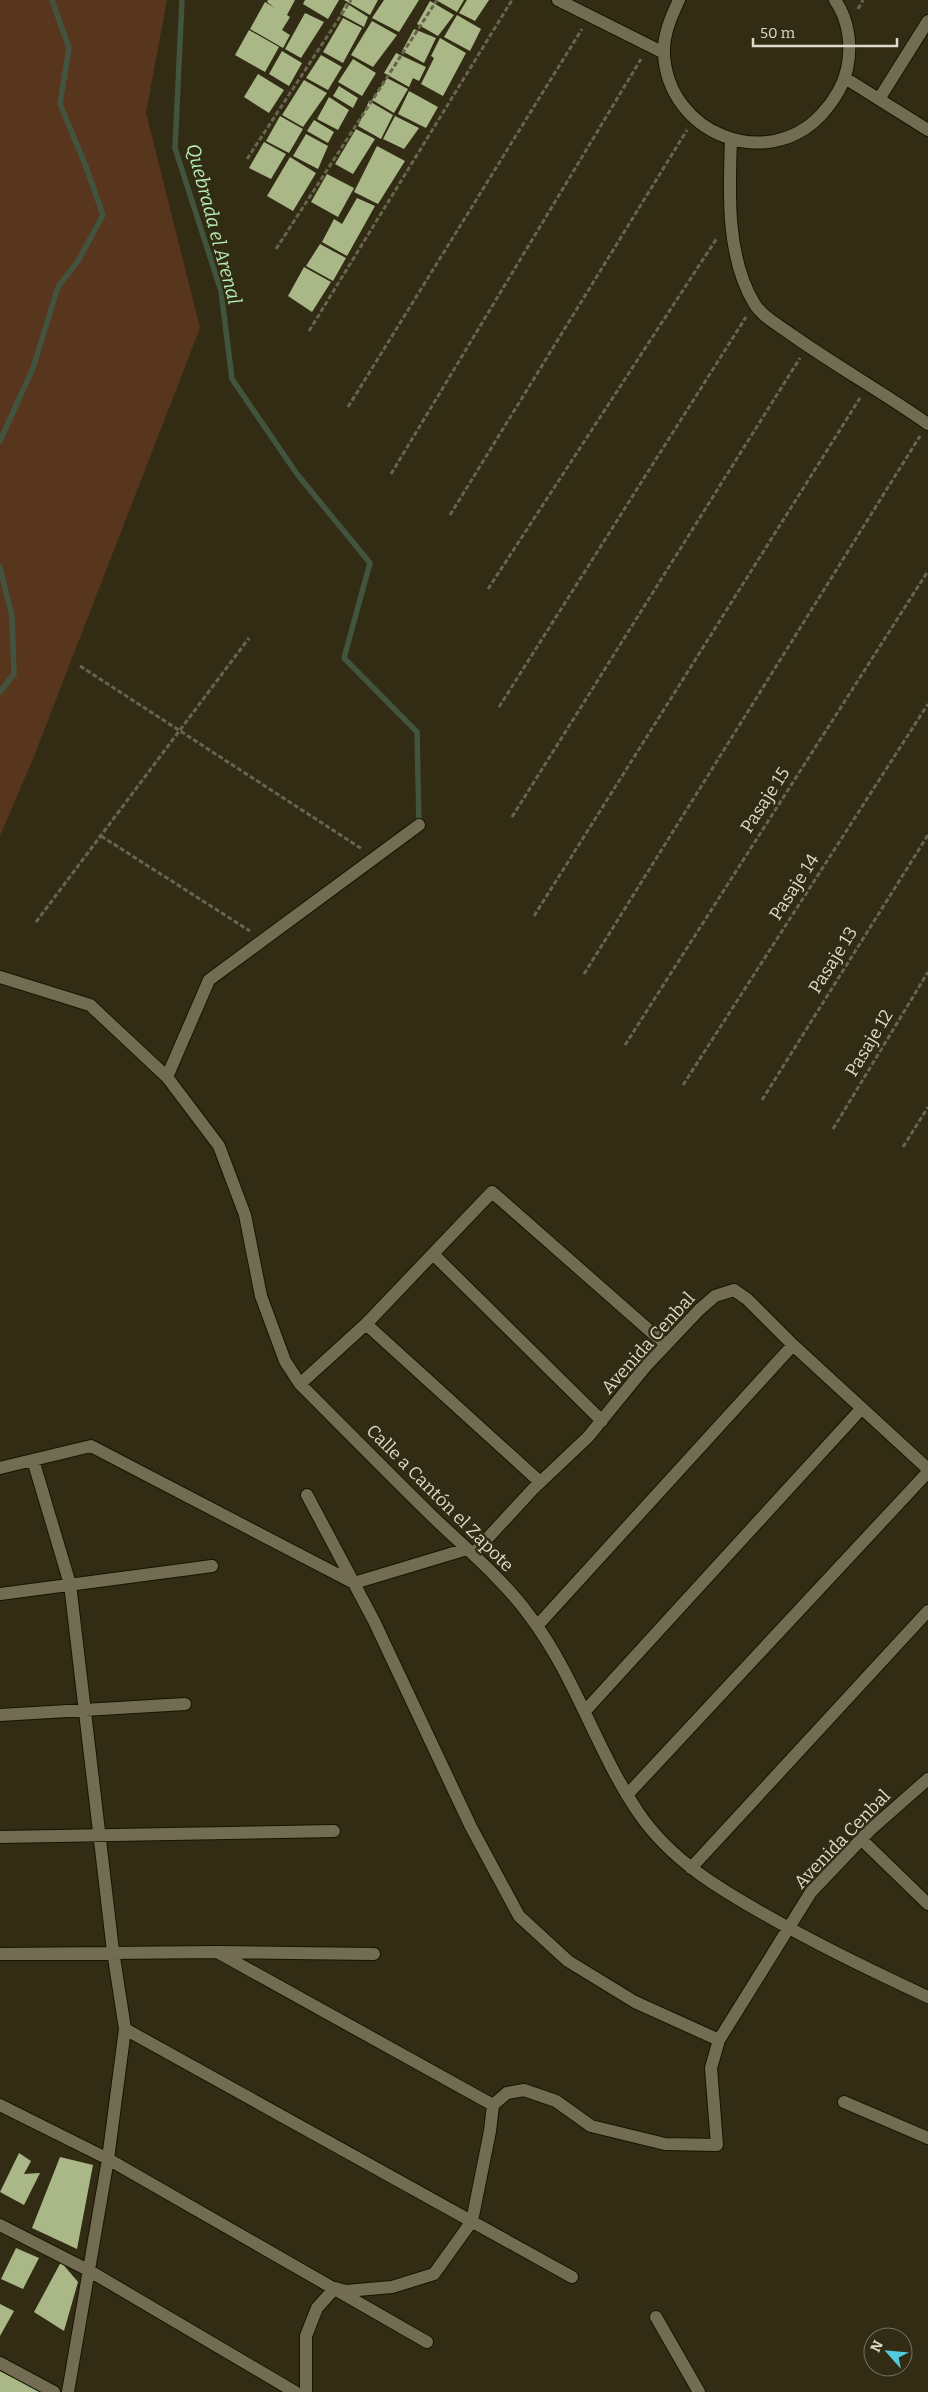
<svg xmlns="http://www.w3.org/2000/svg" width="928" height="2392" font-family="Bitter,serif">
<rect width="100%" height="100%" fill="#312c13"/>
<path fill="#58351d" d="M0,0h167l-21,113 54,215 -167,431 -33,77z"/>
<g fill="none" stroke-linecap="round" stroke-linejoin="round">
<path stroke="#42543d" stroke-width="5.5" d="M182,0l-7,148 46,143 11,88 65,95 73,89 -26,95 73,74 2,93
M0,441l33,-73 25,-81 20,-26 25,-46 -18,-51 -25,-60 9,-56 -17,-48
M0,567l12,50 2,57 -14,18"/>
</g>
<path fill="#aab887" d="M268,0h27l-8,15 3,2 -8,13 8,5 -7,13 -33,-19 15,-27 10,6 -8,-6z
M305,0h34l-11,19 -25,-15z
M344,0h34l-8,15z
M384,0h35l-20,32 -27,-14z
M436,0h28l-7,12z
M467,0h22l-14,21 -16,-8z
M430,1l24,14 -16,21 -21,-12z
M346,3l22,14 -4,10 -24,-13z
M305,13l19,9 -23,36 -16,-9z
M457,15l24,14 -11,22 -26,-14z
M343,18l19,10 -19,35 -20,-11z
M372,21l25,14 -24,32 -22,-12z
M414,29l22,9 -12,25 -22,-12z
M249,30l30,17 -14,25 -30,-17z
M440,38l26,15 -23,43 -22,-12 13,-26 -3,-2z
M282,51l20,12 -13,23 -20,-12z
M396,53l30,14 -7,14 -6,-3 -4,9 -25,-14z
M321,55l21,12 -14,23 -22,-12z
M353,59l23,14 -14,23 -24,-14z
M258,74l26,16 -15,23 -25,-16z
M387,78l21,11 -14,24 -22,-13z
M304,80l23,13 -24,34 -21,-12z
M339,86l19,12 -5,10 -20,-12z
M409,91l29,16 -12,21 -28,-14z
M329,97l20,13 -11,20 -21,-11z
M369,101l24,14 -12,24 -23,-13z
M280,116l23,13 -14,24 -23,-12z
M395,116l24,12 -15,21 -21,-10z
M314,120l20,12 -6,11 -21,-12z
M356,129l19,10 -22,35 -18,-10z
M306,134l22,12 -10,23 -25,-13z
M264,142l22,12 -15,25 -22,-11z
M377,146l28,15 -27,43 -24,-12z
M290,157l26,16 -23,38 -26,-15z
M327,174l27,14 -16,29 -27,-15z
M357,198l18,8 -28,50 -25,-14 12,-23 8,5z
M320,244l26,14 -13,23 -27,-15z
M304,267l27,15 -19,30 -24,-16z
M19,2153l12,8 -7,13 16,-1 -16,32 -24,-13z
M60,2157l33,8 -16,84 -45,-21z
M16,2248l23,10 -16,31 -22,-10z
M61,2262l17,20 -14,49 -30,-19z
M0,2304l14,7 -14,25z
M0,2371l42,21h-42z"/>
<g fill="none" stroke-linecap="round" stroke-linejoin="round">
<g stroke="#191400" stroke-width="14">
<path id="minor" d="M558,0l106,53
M679,0c-8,17 -16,35 -15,54 4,79 102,119 157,61 12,-13 22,-28 26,-46 5,-23 2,-49 -12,-69
M845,78l83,52
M879,99l49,-78
M731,140c-2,52 -5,116 23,163 8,14 25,22 38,32 44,31 92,58 136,89
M0,977l90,28 77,72 52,69 26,69 16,81 24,65 15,23c44,44 87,88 131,131 33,32 71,63 98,100 46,60 67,135 109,197 33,49 83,78 133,106 51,29 103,54 157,79
M167,1077l42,-97 210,-155
M433,1254l169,167
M366,1324l174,158
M300,1384l66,-60 126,-132 174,153
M33,1460l37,124 43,367 12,78 447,248
M0,1468l91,-22 263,137 113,-34
M307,1495l67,126 97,206 48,89 49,45 67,41 84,38
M473,1554l60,-65 55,-52 58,-71 53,-56 16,-14 19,-6 13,9 46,46 135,124
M0,1594l212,-28
M537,1626l256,-281
M585,1711l277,-303
M0,1715l185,-11
M627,1795l301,-323
M0,1837l334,-6
M862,1840l66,64
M691,1868l237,-257
M219,1953l274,152
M0,1954l217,-2 157,2
M844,2102l84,36
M0,2105l108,54 319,183
M0,2225l88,45 207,122
M656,2317l43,75
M0,2363l54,29
M68,2392l40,-233 17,-130
M306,2392v-56l11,-28 18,-20 11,3 46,-4 42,-13 38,-53 18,-90 3,-26 14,-12 17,-3 32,11 35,25 74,18 52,1 -6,-77 8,-28 92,-148 59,-62 58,-51"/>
</g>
<path stroke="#69644e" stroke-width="3" stroke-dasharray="5 2.5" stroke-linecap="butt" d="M858,9l5,-9
M247,159l104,-159
M276,249l161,-249
M309,331l203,-331
M348,407l234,-378
M391,474l250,-415
M450,515l237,-385
M488,589l229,-351
M80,666l282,183
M499,707l247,-390
M512,817l288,-459
M101,836l149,95
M534,916l326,-518
M36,922l213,-284
M584,974l336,-538
M625,1045l303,-474
M683,1085l245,-381
M762,1100l166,-265
M833,1129l95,-157
M903,1147l25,-40"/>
<use href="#minor" stroke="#726d52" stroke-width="12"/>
</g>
<g text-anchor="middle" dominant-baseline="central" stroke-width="5" stroke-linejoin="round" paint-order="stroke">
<g font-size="18" fill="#dddacb" stroke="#312c13">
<text transform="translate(765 800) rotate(-57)">Pasaje 15</text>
<text transform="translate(794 887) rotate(-57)">Pasaje 14</text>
<text transform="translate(833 960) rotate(-58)">Pasaje 13</text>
<text transform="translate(869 1043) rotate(-59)">Pasaje 12</text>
<text transform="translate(648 1343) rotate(-48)">Avenida Cenbal</text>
<text transform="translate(440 1498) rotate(45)">Calle a Cantón el Zapote</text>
<text transform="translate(842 1839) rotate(-46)">Avenida Cenbal</text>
</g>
<g font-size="19" font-style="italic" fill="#b7efb4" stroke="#312c13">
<text transform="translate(214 224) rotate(75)">Quebrada el Arenal</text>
</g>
</g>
<g transform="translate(888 2352) rotate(297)"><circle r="24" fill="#312c13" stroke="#76725d"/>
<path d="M0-4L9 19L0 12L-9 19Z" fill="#54cadd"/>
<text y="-8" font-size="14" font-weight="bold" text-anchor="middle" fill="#dddacb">N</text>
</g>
<path d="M753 38v8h144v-8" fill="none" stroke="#dddacb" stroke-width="2.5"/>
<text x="760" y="38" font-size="15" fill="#dddacb" stroke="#312c13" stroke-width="4" paint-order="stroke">50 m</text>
</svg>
